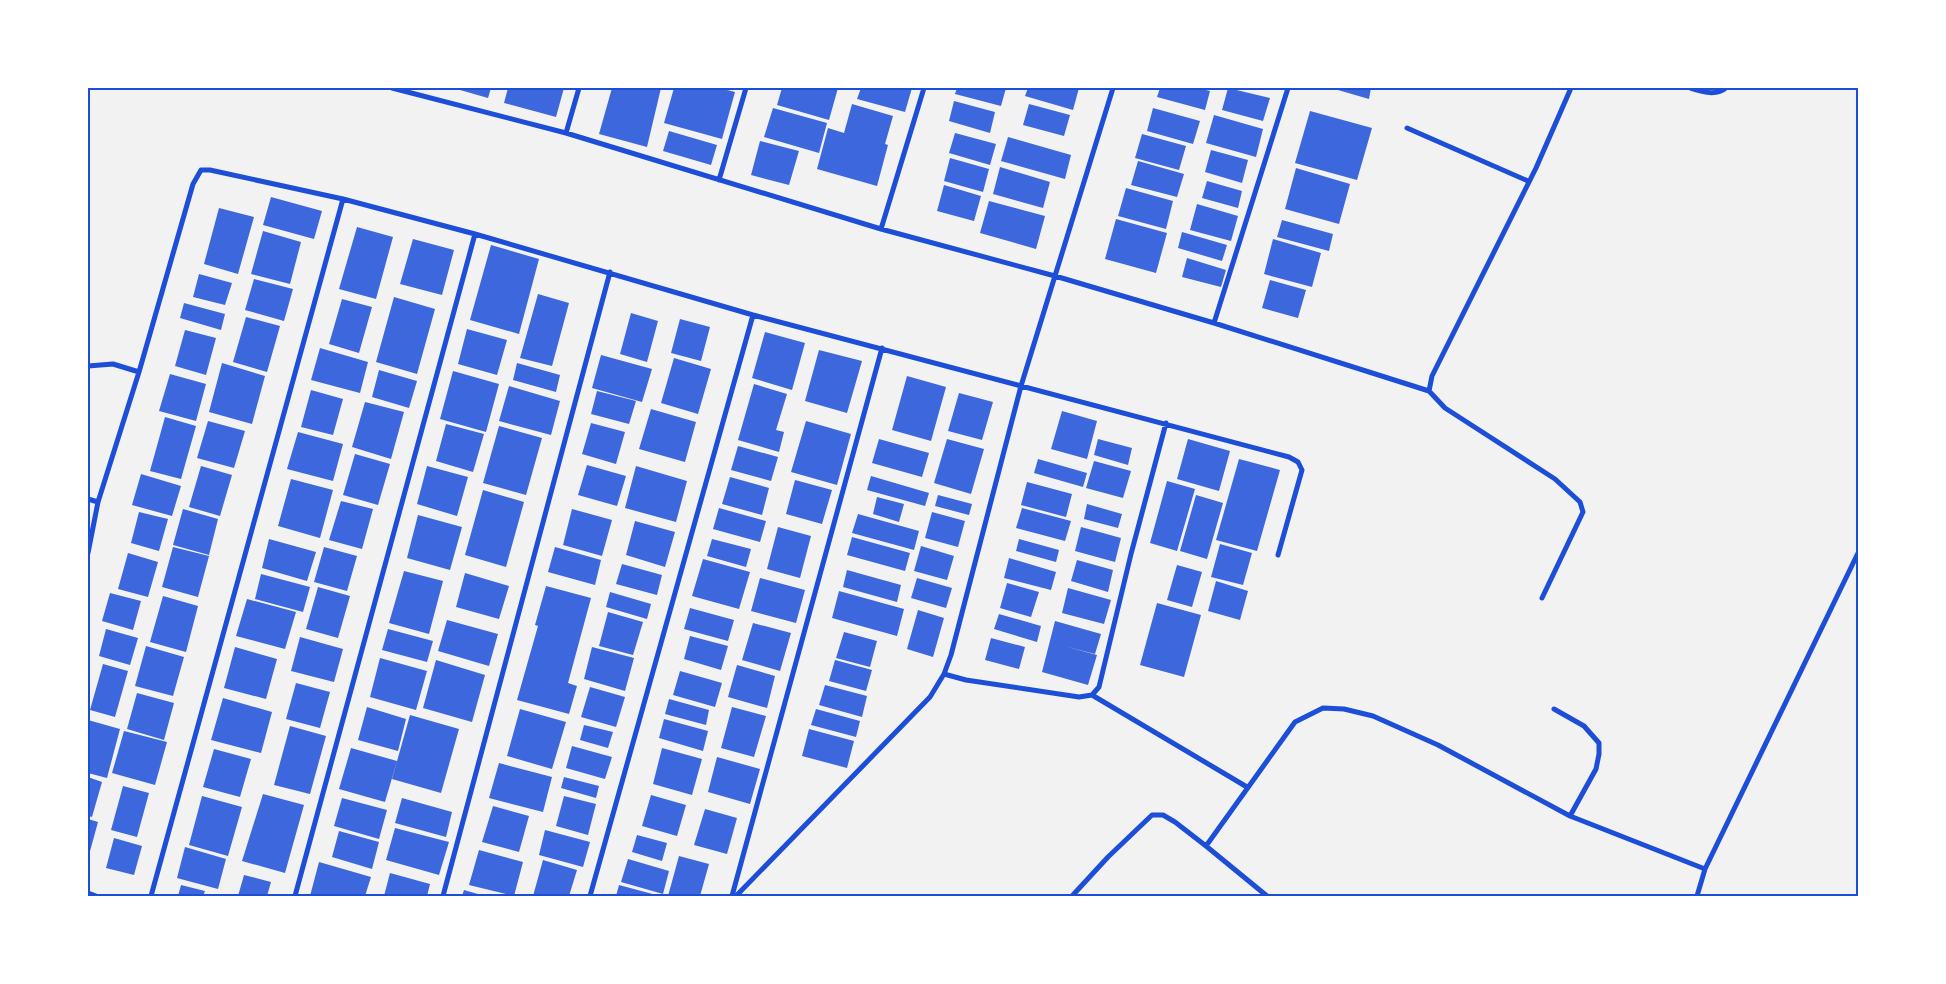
<svg xmlns="http://www.w3.org/2000/svg" width="1946" height="984" font-family="'Work Sans',sans-serif">
<rect width="100%" height="100%" fill="#f2f2f2"/>
<path fill="#3d67dc" d="M453,88h38l-3,10z
M508,88h56l-8,29 -52,-14z
M612,88h49l-14,59 -48,-13z
M674,88h45l16,4 -13,47 -58,-16z
M782,88h56l-9,32 -52,-15z
M861,88h51l-7,24 -48,-13z
M957,88h49l-5,18 -46,-12z
M1028,88h51l-6,22 -48,-14z
M1160,88h38l12,3 -5,19 -48,-13z
M1228,88l42,10 -7,23 -41,-11z
M1331,88h40l-2,11z
M954,101l41,11 -5,21 -41,-12z
M852,104l41,12 -8,28 3,1 -11,41 -60,-17 11,-41 16,5z
M1029,104l41,11 -6,21 -41,-11z
M773,108l54,15 -8,30 -55,-16z
M1153,108l47,13 -7,23 -46,-13z
M1310,111l62,17 -15,52 -62,-17z
M1214,115l49,14 -7,28 -50,-14z
M669,131l48,14 -6,20 -48,-14z
M955,133l41,11 -6,21 -41,-12z
M1142,134l44,12 -7,24 -44,-12z
M1008,137l63,18 -6,24 -64,-18z
M760,141l39,10 -10,34 -38,-10z
M1211,150l37,10 -6,23 -37,-11z
M950,158l39,11 -6,23 -39,-11z
M1138,161l46,13 -7,23 -46,-12z
M1000,167l50,15 -7,26 -50,-14z
M1296,168l54,16 -11,40 -54,-15z
M1207,181l35,10 -4,17 -36,-10z
M944,185l37,11 -7,25 -37,-10z
M1126,188l47,13 -7,28 -48,-13z
M271,197l51,14 -8,28 -51,-14z
M989,201l56,15 -9,33 -56,-16z
M1197,204l41,12 -7,25 -41,-11z
M219,208l35,9 -16,57 -34,-10z
M1116,219l51,14 -11,40 -51,-14z
M1282,220l51,14 -4,17 -52,-14z
M357,227l36,10 -17,62 -37,-10z
M263,231l38,11 -11,42 -39,-10z
M1182,232l45,13 -5,16 -44,-13z
M413,239l41,11 -12,45 -42,-11z
M1273,239l48,14 -9,34 -48,-13z
M491,245l48,14 -20,75 -49,-14z
M1187,258l39,12 -5,17 -39,-10z
M199,274l33,9 -7,22 -32,-8z
M254,279l39,10 -9,32 -39,-11z
M1270,280l36,10 -8,28 -36,-10z
M538,294l31,9 -17,63 -32,-8z
M394,297l41,12 -18,65 -41,-12z
M342,299l30,8 -13,46 -30,-9z
M184,303l41,11 -4,16 -41,-12z
M631,313l27,8 -11,41 -27,-8z
M246,317l34,9 -13,46 -34,-10z
M680,319l30,8 -9,34 -30,-8z
M467,329l40,11 -10,35 -39,-11z
M185,330l31,8 -10,37 -31,-9z
M765,332l40,11 -13,47 -40,-12z
M320,348l48,14 -8,31 -49,-13z
M819,350l43,11 -15,52 -42,-12z
M601,355l51,14 -10,33 -50,-14z
M674,358l37,11 -13,45 -37,-11z
M222,363l43,13 -13,48 -43,-12z
M517,363l43,12 -4,17 -43,-12z
M379,370l38,11 -8,27 -37,-11z
M453,371l46,13 -13,48 -46,-13z
M170,374l36,10 -10,37 -37,-10z
M907,376l39,11 -15,54 -39,-11z
M754,384l33,10 -11,36 8,2 -5,20 -41,-12z
M509,386l51,15 -9,34 -52,-14z
M311,390l32,9 -10,36 -32,-8z
M597,391l39,10 -7,23 -38,-10z
M959,393l34,9 -11,38 -34,-9z
M365,402l39,10 -13,47 -39,-12z
M651,409l45,13 -11,40 -46,-13z
M1062,411l35,10 -10,38 -36,-10z
M165,417l31,9 -15,53 -31,-8z
M208,421l37,10 -11,37 -37,-10z
M806,421l45,13 -14,51 -46,-13z
M591,423l34,9 -9,32 -34,-10z
M446,424l38,10 -11,38 -37,-11z
M499,426l43,12 -16,57 -43,-12z
M298,432l45,12 -10,37 -46,-12z
M879,439l50,14 -7,24 -50,-14z
M947,439l37,10 -13,45 -37,-11z
M1098,439l34,9 -4,17 -34,-10z
M1188,439l42,12 -11,40 -42,-12z
M738,446l40,11 -7,24 -40,-11z
M355,454l35,10 -12,41 -35,-10z
M1038,459l49,14 -4,14 -49,-14z
M1239,459l41,11 -23,81 -41,-11z
M1094,461l37,10 -8,27 -37,-10z
M587,465l39,11 -9,30 -39,-11z
M201,466l31,9 -12,41 -31,-9z
M427,466l41,11 -11,39 -40,-12z
M636,466l51,15 -11,41 -51,-14z
M141,474l40,12 -9,30 -40,-11z
M871,476l58,17 -4,13 -58,-16z
M730,477l39,11 -7,27 -40,-11z
M291,479l42,11 -13,48 -42,-12z
M795,480l37,10 -10,34 -36,-10z
M1167,481l28,8 -18,62 -27,-8z
M1027,482l45,12 -6,23 -45,-12z
M483,490l41,12 -18,65 -41,-12z
M938,495l34,9 -3,11 -34,-9z
M1196,495l27,8 -16,56 -27,-8z
M877,497l27,7 -5,18 -26,-8z
M341,501l32,8 -11,40 -33,-9z
M1087,504l35,10 -4,14 -34,-9z
M719,508l47,13 -6,21 -47,-13z
M1022,508l49,13 -6,20 -49,-13z
M183,509l35,10 -9,36 -36,-10z
M572,509l40,11 -10,36 -39,-11z
M139,512l29,7 -9,32 -28,-8z
M932,512l33,9 -7,26 -33,-9z
M858,514l61,17 -5,19 -62,-17z
M418,515l44,12 -12,43 -43,-12z
M635,521l40,11 -10,35 -39,-12z
M778,527l33,9 -11,42 -33,-9z
M1081,527l40,11 -6,24 -40,-11z
M852,537l58,16 -5,18 -58,-16z
M269,539l47,13 -9,29 -45,-13z
M712,539l39,10 -5,18 -39,-11z
M1019,539l40,11 -3,12 -40,-11z
M1220,544l32,9 -9,32 -32,-8z
M921,546l33,10 -7,24 -33,-9z
M173,547l36,9 -11,41 -36,-10z
M324,547l33,9 -10,35 -33,-9z
M555,547l46,13 -6,25 -47,-13z
M128,553l30,9 -10,35 -30,-8z
M1009,558l47,14 -5,18 -47,-12z
M703,559l47,13 -11,37 -47,-13z
M1077,560l36,10 -5,22 -37,-11z
M622,564l40,11 -5,20 -41,-11z
M1177,565l25,7 -10,35 -25,-7z
M847,570l54,15 -4,17 -54,-15z
M404,571l39,10 -14,53 -40,-11z
M465,573l44,13 -10,33 -43,-12z
M261,574l49,13 -7,25 -48,-13z
M760,578l45,12 -9,33 -45,-12z
M917,578l35,10 -6,20 -35,-10z
M1216,581l32,10 -8,29 -32,-9z
M1007,583l32,9 -8,25 -31,-9z
M546,586l45,12 -23,85 9,3 -8,28 -52,-14 21,-74 -3,-1z
M318,587l32,9 -12,42 -32,-9z
M1068,588l43,12 -7,24 -42,-11z
M839,591l65,18 -7,27 -65,-18z
M610,592l41,12 -4,15 -41,-12z
M110,593l31,8 -8,29 -31,-9z
M163,596l35,10 -12,46 -36,-10z
M247,599l49,13 -11,37 -49,-13z
M1157,603l44,12 -17,62 -44,-12z
M690,608l44,12 -6,21 -44,-12z
M918,610l26,8 -11,39 -26,-8z
M608,612l35,10 -10,33 -34,-9z
M999,614l42,12 -4,16 -43,-13z
M447,620l51,14 -9,32 -51,-15z
M1055,621l46,13 -6,20 -31,-8 33,9 -9,30 -46,-13z
M753,623l38,10 -11,38 -38,-11z
M106,629l32,9 -8,27 -31,-9z
M388,629l45,12 -6,21 -45,-12z
M844,632l33,9 -7,26 -34,-9z
M690,636l38,10 -7,24 -37,-11z
M300,637l43,12 -9,33 -43,-11z
M991,638l34,9 -6,22 -34,-9z
M146,646l38,11 -11,39 -38,-10z
M235,647l42,12 -11,40 -42,-11z
M592,647l42,11 -9,33 -41,-12z
M380,658l47,13 -11,39 -46,-13z
M436,660l49,15 -13,47 -49,-14z
M835,660l37,10 -6,21 -37,-10z
M103,664l25,7 -13,46 -25,-7z
M737,665l38,11 -8,32 -39,-11z
M680,671l42,12 -7,24 -42,-12z
M296,683l34,9 -10,36 -34,-9z
M825,685l42,11 -5,21 -43,-12z
M590,687l35,10 -9,30 -35,-10z
M137,693l37,10 -10,37 -37,-11z
M223,698l49,14 -11,41 -50,-13z
M669,699l40,11 -3,15 -41,-11z
M367,707l39,12 -8,32 -40,-11z
M732,707l34,9 -12,41 -33,-9z
M520,709l46,13 -14,47 -45,-13z
M816,709l44,12 -4,16 -45,-12z
M410,715l49,14 -18,64 -49,-14z
M664,719l44,12 -5,20 -44,-13z
M88,720l32,9 -13,49 -19,-5z
M584,725l29,7 -5,16 -28,-8z
M290,726l36,10 -16,58 -36,-9z
M809,729l45,12 -7,27 -45,-12z
M124,731l43,11 -12,43 -43,-12z
M572,746l40,11 -7,22 -39,-11z
M351,748l46,13 -12,41 -46,-13z
M662,748l40,11 -10,36 -39,-11z
M214,749l37,10 -11,38 -37,-10z
M717,757l43,12 -10,35 -42,-12z
M499,763l53,14 -9,35 -54,-14z
M88,777l14,5 -10,35 -4,-1z
M564,777l35,9 -3,12 -35,-10z
M123,786l26,7 -12,44 -26,-7z
M263,794l41,11 -19,68 -43,-12z
M651,795l35,10 -9,31 -35,-10z
M202,796l40,11 -14,49 -39,-11z
M564,796l32,8 -8,31 -32,-9z
M342,798l45,12 -8,29 -45,-13z
M402,798l50,14 -6,25 -51,-14z
M493,806l36,10 -10,36 -37,-10z
M705,809l32,9 -10,36 -33,-9z
M88,819l10,3 -9,33 -1,-1z
M395,828l54,14 -10,33 -53,-15z
M545,830l45,12 -7,25 -44,-12z
M339,831l40,11 -7,27 -40,-12z
M637,835l30,8 -5,18 -30,-9z
M114,838l28,8 -8,29 -28,-7z
M185,847l41,12 -8,30 -41,-11z
M479,850l44,12 -9,34 -45,-11z
M679,856l30,8 -9,32h-32z
M628,859l41,12 -6,23 -42,-12z
M543,860l34,10 -8,26h-36z
M319,862l52,15 -6,19h-55z
M390,873l40,11 -3,12h-43z
M244,875l27,7 -4,14h-29z
M181,885l24,6 -2,5h-25z
M619,885l41,11h-44z
M464,890l21,6h-23z"/>
<g fill="none" stroke-linecap="round" stroke-linejoin="round">
<path stroke="#1d4ed8" stroke-width="5" d="M392,88l174,45 315,96 174,47 159,47 215,68
M1690,88c11,4 27,8 36,0
M1407,128l121,53
M566,133l13,-45
M719,180l27,-92
M881,229l43,-141
M1214,323l74,-235
M88,366l25,-2 26,8
M88,499l10,3
M88,553l10,-51 41,-130 54,-188 8,-14h9l133,29 132,35 278,81 536,142 9,5 4,8 -24,85
M1542,598l41,-86 -3,-10 -25,-23 -110,-71 -16,-17 3,-15 104,-208 35,-80
M944,674l22,6 113,17 13,-2 7,-8 32,-133 35,-131
M1092,695l155,92
M1554,709l30,17 15,17v11l-3,15 -26,47
M1206,846l61,50
M88,893l8,3
M151,896l192,-697
M295,896l180,-662
M443,896l167,-624
M590,896l163,-581
M732,896l150,-548
M736,896l194,-199 14,-23 7,-19 70,-269 92,-298
M1072,896l36,-39 44,-42h11l12,7 31,24 89,-124 28,-14 21,1 29,7 65,29 132,71 135,53
M1697,896l8,-27 153,-316"/>
</g>
<rect width="1946" height="984" fill="none" stroke="#ffffff" stroke-width="178"/>
<rect x="89" y="89" width="1768" height="806" fill="none" stroke="#1d4ed8" stroke-width="2"/>
</svg>
